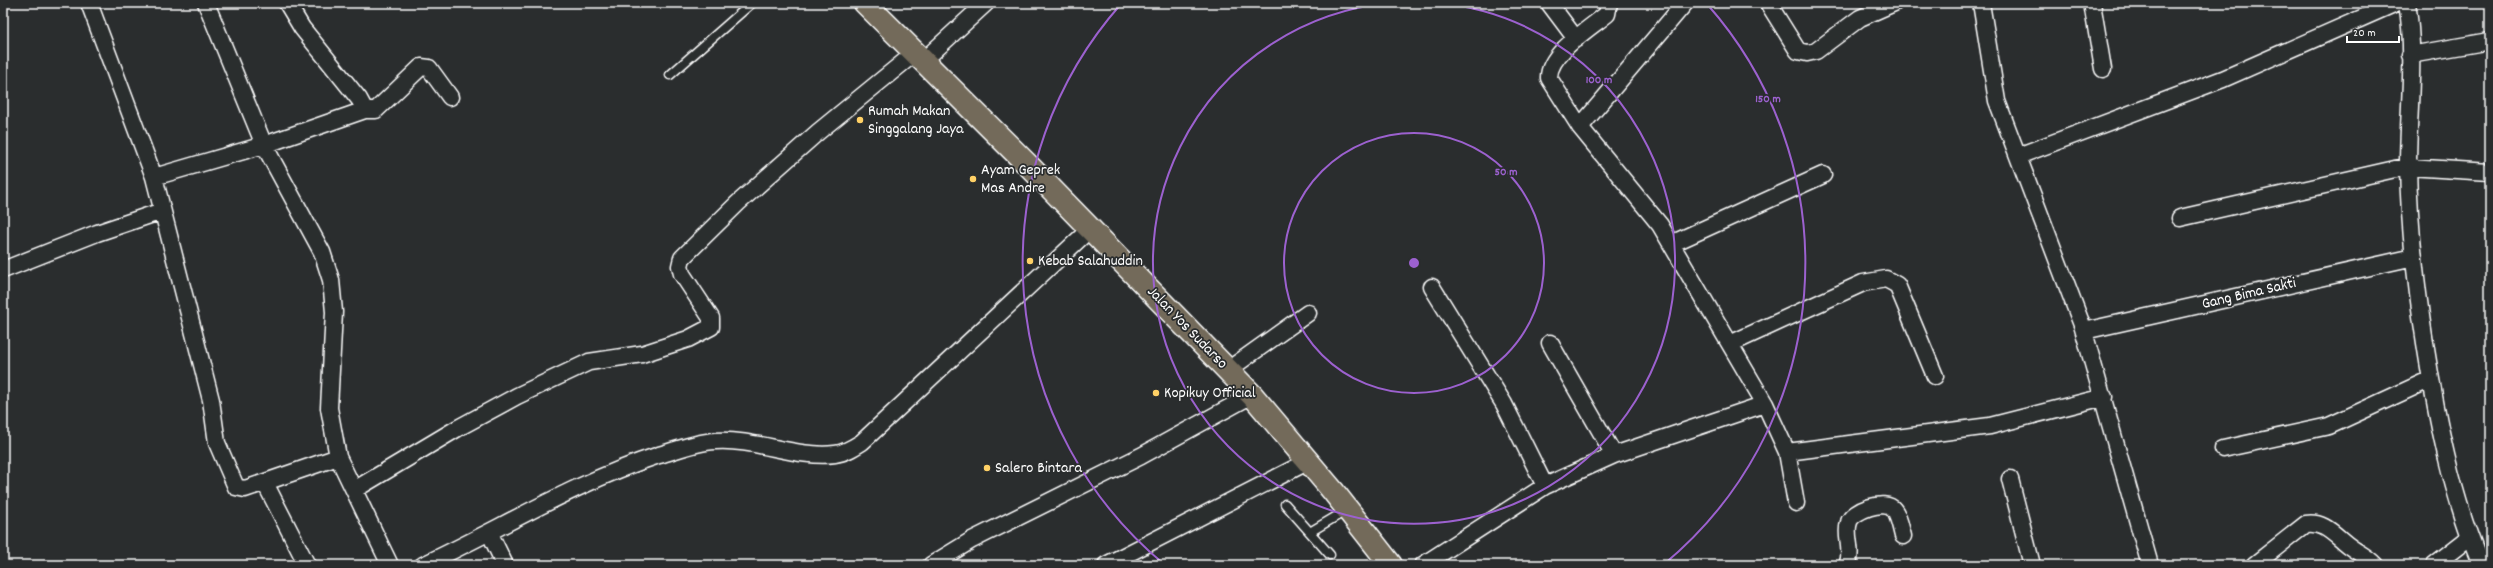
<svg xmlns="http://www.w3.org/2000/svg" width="2493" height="568" font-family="Dekko,sans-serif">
<rect width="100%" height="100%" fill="#2a2d2e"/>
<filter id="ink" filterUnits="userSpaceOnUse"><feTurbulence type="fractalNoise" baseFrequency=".025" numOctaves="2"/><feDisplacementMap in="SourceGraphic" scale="8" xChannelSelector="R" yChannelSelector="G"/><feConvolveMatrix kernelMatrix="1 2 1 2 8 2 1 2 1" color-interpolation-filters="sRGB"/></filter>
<g filter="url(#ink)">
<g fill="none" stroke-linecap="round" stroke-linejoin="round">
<g stroke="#fff" stroke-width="11">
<path id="service" d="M670,75l82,-72
M1285,504l45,51
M1310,532l37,-22"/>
</g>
<g stroke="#fff" stroke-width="19">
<path id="minor" d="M89,3l65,174 57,223 6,43 19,44 9,2 93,-32
M206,3l58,142 58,107 9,28 3,32 -5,96 9,49 52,108
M1549,3l27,36
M1609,3l-2,11c-18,15 -59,40 -58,64l31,49 80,98 105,179 22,48 9,51
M1768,3l30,48 9,2 9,-2 44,-33 34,-15
M1981,3l16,98 85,224 68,240
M2092,3l11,66
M2407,3c9,53 1,109 1,163 1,59 8,119 17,177 12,76 26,151 56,222
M2410,55l80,-14
M924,60l62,-57
M365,110h11l45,-43 8,1 21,29
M1580,127l105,-124
M2018,156l205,-77 173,-76
M154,177l110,-32 101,-35 -6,-11 -57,-71 -15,-25
M2180,218l215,-49 13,-2 82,5
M1671,244l152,-69
M3,270l94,-37 65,-22
M1432,287l72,117 41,82
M2084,331l330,-74
M1550,343l64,112
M1730,344l133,-61 23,-4 11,6 38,91
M1228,370l80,-57
M2223,449l106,-23 102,-47
M1787,452l203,-26 114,-29
M2010,479l22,86
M265,483l42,82
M354,490l104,-62 59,-32 72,-34 53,-8 46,-15 23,-12v-9l-29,-44 -2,-8 2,-8 56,-55 80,-71 98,-80
M490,534l15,31
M423,565c79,-37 153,-83 236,-110 18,-5 37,-13 56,-14 39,-3 83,18 120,13 10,-1 19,-7 27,-12l228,-213
M931,565l41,-25 169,-84 111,-61
M1106,565l203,-104
M1423,565l122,-79 69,-31 151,-51
M1847,565c7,-14 -3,-30 2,-43 3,-11 36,-24 45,-12 5,6 7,19 9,26
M2254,565l52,-41c19,-3 29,12 43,22 9,7 18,10 26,19
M2434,565l36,-28"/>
</g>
<g stroke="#fff" stroke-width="25">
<path id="trunk" d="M865,3l167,166 220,226 81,96 58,74"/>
</g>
<use href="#service" stroke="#2a2d2e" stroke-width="8"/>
<use href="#minor" stroke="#2a2d2e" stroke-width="16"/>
<use href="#trunk" stroke="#736b5a" stroke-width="22"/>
</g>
</g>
<g fill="none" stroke="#9c61cf" stroke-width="2">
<circle cx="1414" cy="263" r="130"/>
<path d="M1439 3A261 261 0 1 1 1389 3"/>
<path d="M1165 565A391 391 0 0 1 1121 4M1707 4A391 391 0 0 1 1663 565"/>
</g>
<g fill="#ffd166" stroke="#2a2d2e" stroke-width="1.5">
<circle cx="860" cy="120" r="4"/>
<circle cx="973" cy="179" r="4"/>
<circle cx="1030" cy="261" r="4"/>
<circle cx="1156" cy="393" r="4"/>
<circle cx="987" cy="468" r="4"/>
</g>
<g text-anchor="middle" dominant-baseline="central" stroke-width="3.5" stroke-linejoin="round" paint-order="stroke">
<g font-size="16" fill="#fff" stroke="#2a2d2e" text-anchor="start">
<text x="868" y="111">Rumah Makan<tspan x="868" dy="18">Singgalang Jaya</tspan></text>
<text x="981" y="170">Ayam Geprek<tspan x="981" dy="18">Mas Andre</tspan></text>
<text x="1038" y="261">Kebab Salahuddin</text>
<text x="1164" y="393">Kopikuy Official</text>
<text x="995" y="468">Salero Bintara</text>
</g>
<g font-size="16" fill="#fff" stroke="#2a2d2e">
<text transform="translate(2249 294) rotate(-13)">Gang Bima Sakti</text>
<text transform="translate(1187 328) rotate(46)">Jalan Yos Sudarso</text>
</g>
</g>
<circle cx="1414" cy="263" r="6" fill="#9c61cf" stroke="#2a2d2e" stroke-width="2"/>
<g font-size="12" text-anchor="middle" font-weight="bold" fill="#9c61cf" stroke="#2a2d2e" stroke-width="3.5" stroke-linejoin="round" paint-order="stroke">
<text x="1599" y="83">100 m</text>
<text x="1768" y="102">150 m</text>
<text x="1506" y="175">50 m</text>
</g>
<rect width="2493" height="568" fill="none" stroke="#2a2d2e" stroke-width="16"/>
<rect x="8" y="8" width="2477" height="552" fill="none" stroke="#fff" stroke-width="1.5" filter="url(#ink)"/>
<path d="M2347 36v6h52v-6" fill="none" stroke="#ffffff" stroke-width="2"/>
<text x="2353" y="36" font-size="12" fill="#ffffff" stroke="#2a2d2e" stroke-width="3" paint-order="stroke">20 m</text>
</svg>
